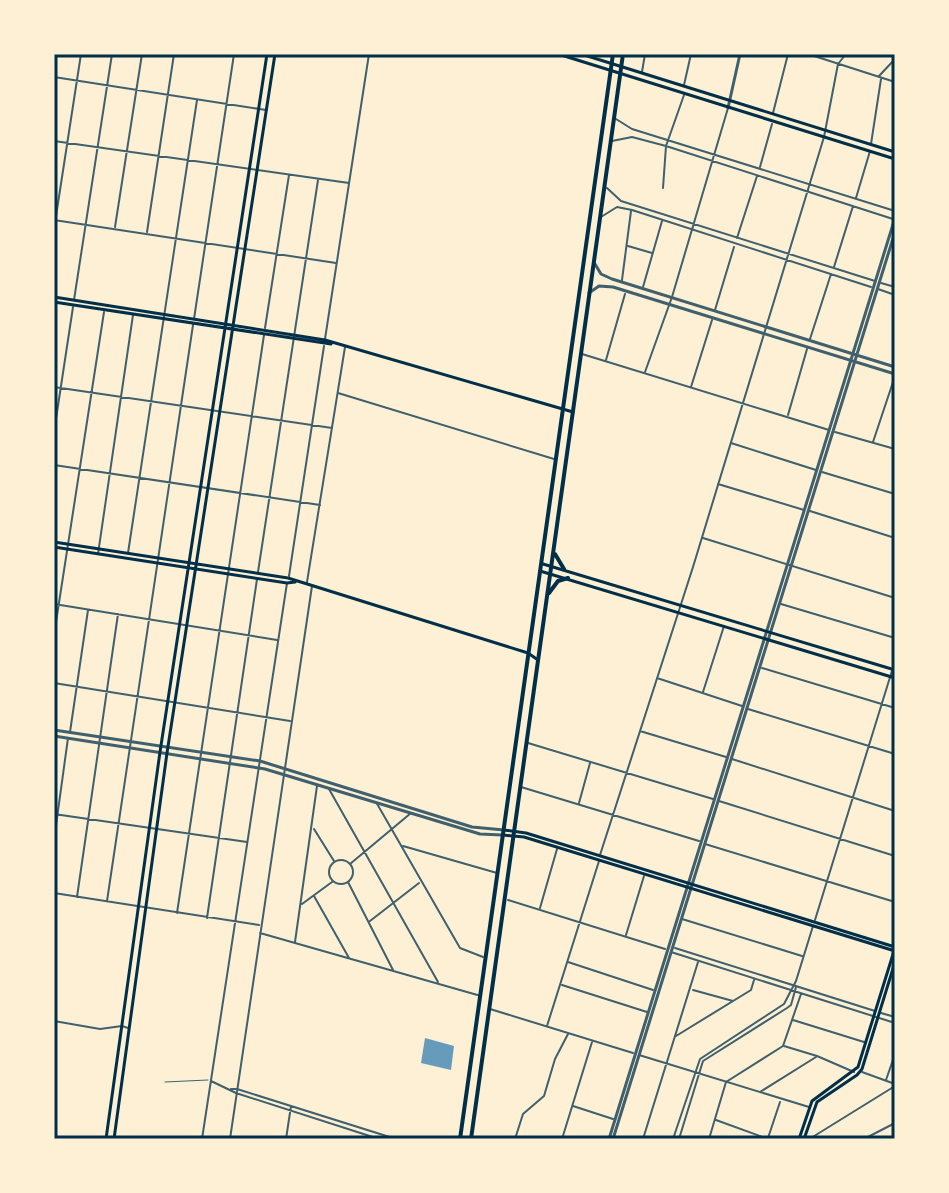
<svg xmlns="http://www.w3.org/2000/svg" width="949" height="1193" font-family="'Asap Condensed',sans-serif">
<rect width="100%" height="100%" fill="#fdf0d5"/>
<path fill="#669bbc" d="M425,1038l29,8 -3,24 -30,-7z"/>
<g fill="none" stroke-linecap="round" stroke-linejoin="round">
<path stroke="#3f606c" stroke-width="1" d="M165,1082l43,-2"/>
<path stroke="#3f606c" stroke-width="2" d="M808,54l87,28
M642,72l3,-18
M879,76l16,-17
M54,77l212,33
M684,85l7,-31
M773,113l15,-59
M616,119l16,10 263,82
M54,141l295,42
M612,141l20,-4 34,9 227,73
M871,144l10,-65
M760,167l12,-43
M607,188l14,13 254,80
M663,188l3,-42 18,-51
M856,198l14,-47
M601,217l16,-10 15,3 239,77
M54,220l282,43
M115,227l27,-173
M54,229l27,-175
M147,232l27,-178
M737,238l20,-62
M628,246l24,7
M834,267l19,-61
M622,280l9,-69
M881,283l14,4
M643,287l19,-66
M878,289l17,6
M74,300l38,-246
M715,310l19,-63
M194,319l40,-265
M265,328l24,-153
M325,339l44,-285
M810,339l21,-65
M582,354l247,76
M606,360l19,-66
M645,372l27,-75 56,-189
M54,387l278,41
M691,387l21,-67
M338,393l216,66
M788,415l19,-66
M54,432l19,-125
M835,432l60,17
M873,442l22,-66
M731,443l85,27
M54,465l266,40
M822,472l73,22
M718,484l86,26
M810,511l85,27
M703,538l192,60
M128,553l69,-453
M98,554l35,-239
M258,572l60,-392
M289,576l35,-230
M307,582l38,-235
M54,604l223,36
M781,604l114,34
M54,635l50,-323
M762,668l133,40
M657,678l85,28
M54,683l236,38
M703,692l21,-66
M748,709l147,45
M640,731l86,26
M70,732l18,-122
M528,743l185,56
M732,759l163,52
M521,787l178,54
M329,789l109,193
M719,801l176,55
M376,802l84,146 23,9
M579,803l11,-40
M54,814l193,28
M314,829l20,32
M54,840l14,-102
M705,844l190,58
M403,846l94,27
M600,855l93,-288 131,-430 14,-73 8,-10
M329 872a12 12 0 1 1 24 0a12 12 0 1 1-24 0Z
M350,864l61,-51
M348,882l45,88
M54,893l205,32
M314,896l35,62
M77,897l41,-283
M508,900l157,49
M107,901l86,-576
M302,904l30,-22
M540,908l17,-59
M177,913l87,-578
M207,918l50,-339
M682,919l120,37
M815,920l80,-259
M370,921l49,-38
M260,933l221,63
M626,935l18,-59
M295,942l22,-156
M675,948l200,63
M671,952l224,71
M568,962l85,28
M562,985l85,27
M693,990l40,11
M490,1009l143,44
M881,1013l14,4
M793,1020l71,22
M54,1021l46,8 22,-3 6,2
M547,1026l52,-165
M676,1036l75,-46 3,-10
M784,1046l33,10 37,16
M639,1055l170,52
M862,1072l33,12
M886,1080l9,-26
M211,1081l25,12 143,46
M231,1089h6l159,50
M760,1092l56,-35
M573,1106l40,13
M716,1120l52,19
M768,1138l12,-36
M807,1138h4l84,-52
M202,1139l85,-556
M230,1139l82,-553
M286,1139l5,-33
M515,1139l8,-25 21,-18 11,-37 13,-25
M562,1139l30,-97
M643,1139l55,-177
M673,1139l27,-80 84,-55 12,-23 17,-55
M679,1139l24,-78 84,-53 4,-3 5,-18
M709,1139l17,-57 57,-36 18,-52
M864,1139l31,-16"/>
<path stroke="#3f606c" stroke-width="3" d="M728,108l12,-54
M595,264l6,10 11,5 283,88
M589,293l10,-7 14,1 282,87
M54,730l206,31 212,66 32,3
M54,736l211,33 215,65 22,1
M609,1139l286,-921
M613,1139l282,-907"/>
<path stroke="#003049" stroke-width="3" d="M558,54l337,105
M581,54l314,98
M54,297l271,43 248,72
M54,302l277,42
M54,542l234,36 240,75 10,7
M54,547l233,36 8,-1
M543,564l352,106
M540,571l355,107
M504,830l22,3 369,114
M503,835l21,2 371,114
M106,1139l54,-387 107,-698
M114,1139l53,-386 108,-699
M799,1139l13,-38 46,-34 36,-116
M804,1139l13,-37 40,-27 5,-6 33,-107"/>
<path stroke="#003049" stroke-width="4" d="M555,554l9,15
M549,593l9,-12 10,-3
M460,1139l153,-1085
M471,1139l152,-1085"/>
</g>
<rect width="949" height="1193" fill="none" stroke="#fdf0d5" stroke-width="112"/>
<rect x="56" y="56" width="837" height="1081" fill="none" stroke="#003049" stroke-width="3"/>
</svg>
